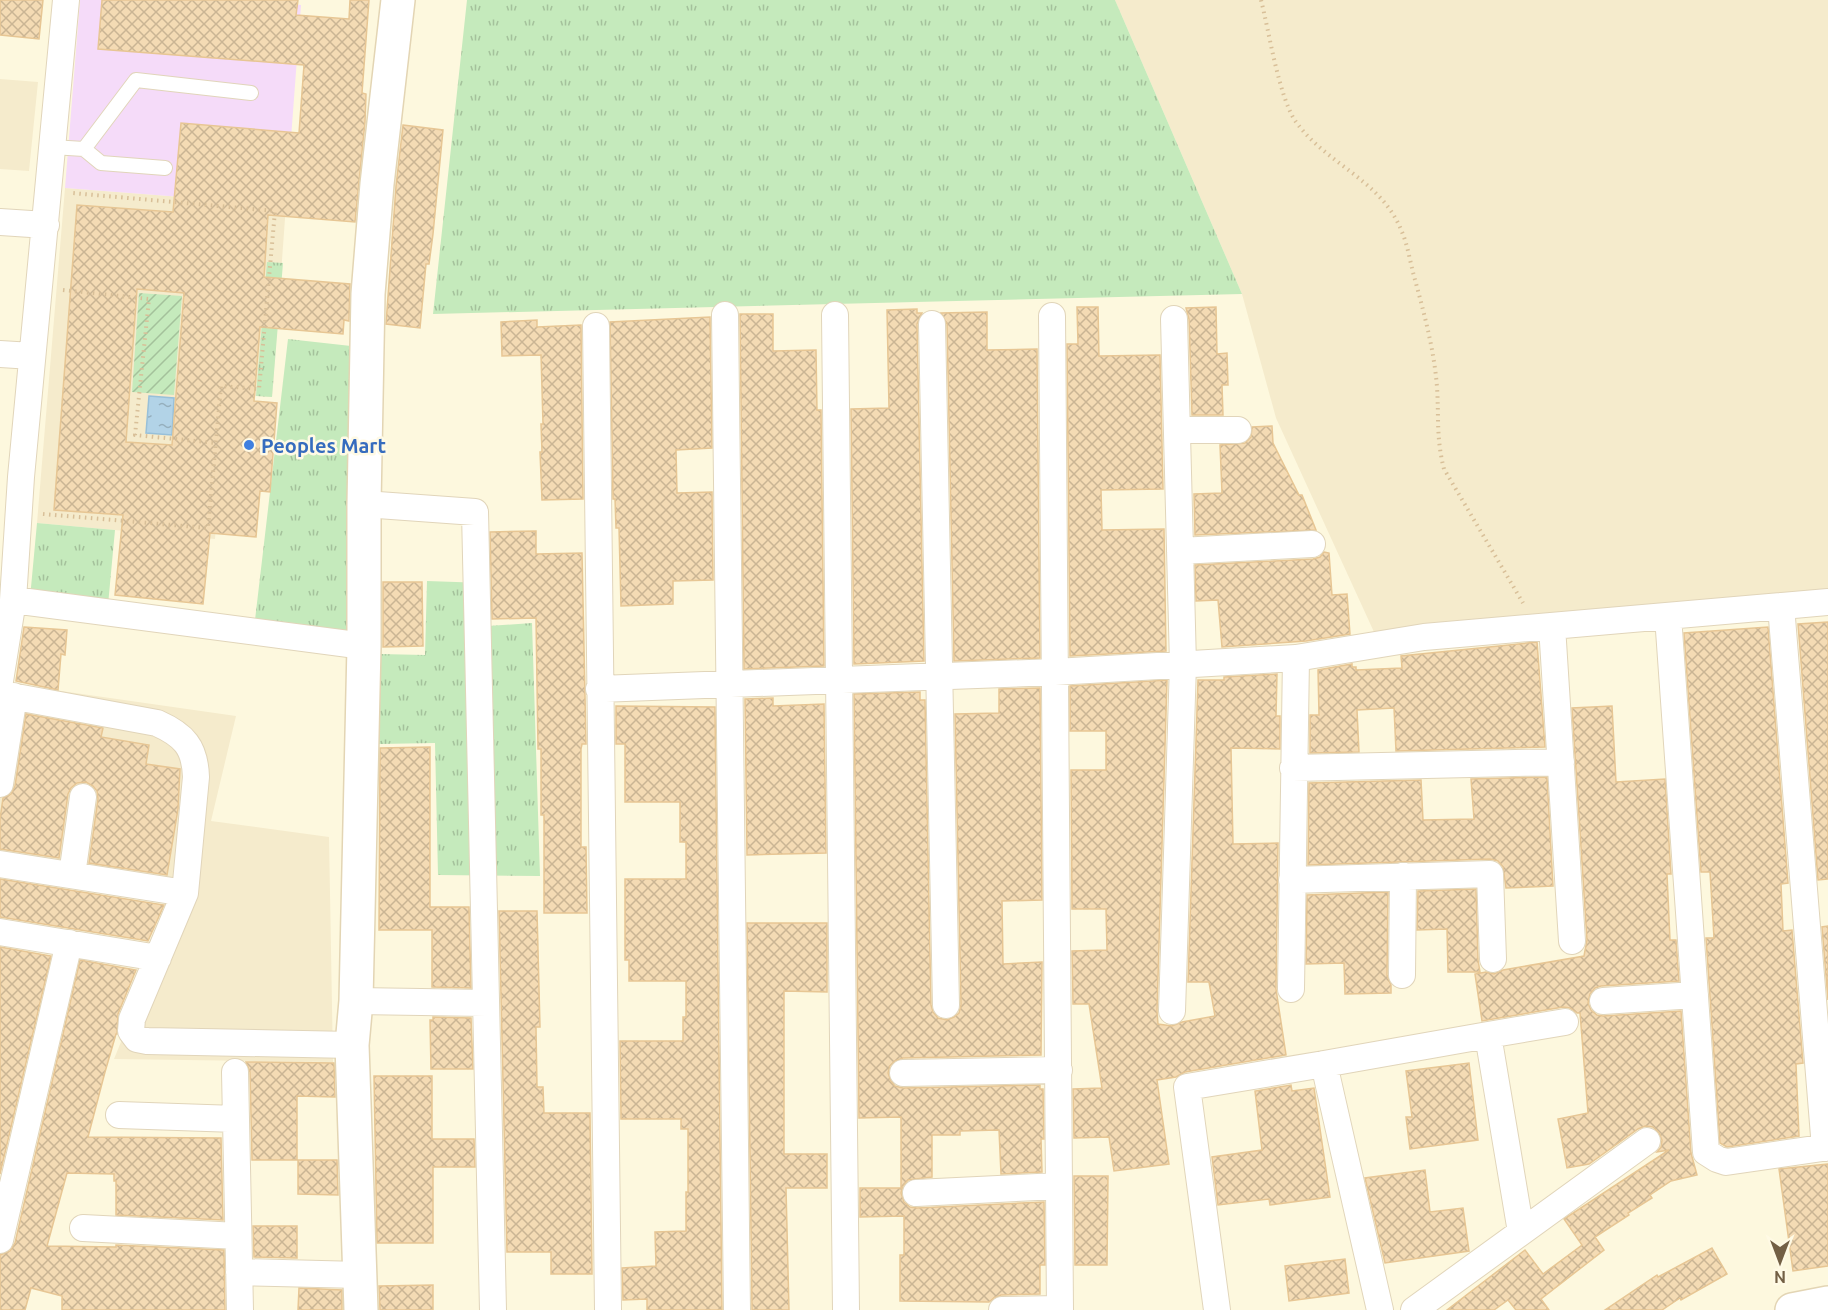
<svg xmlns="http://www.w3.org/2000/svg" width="1828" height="1310" font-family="Ubuntu,sans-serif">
<defs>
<pattern id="grass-tufts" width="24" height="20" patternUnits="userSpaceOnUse" patternTransform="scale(1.5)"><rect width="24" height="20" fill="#c5eabc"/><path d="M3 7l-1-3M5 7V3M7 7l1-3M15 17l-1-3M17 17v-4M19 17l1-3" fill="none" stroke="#a4c19b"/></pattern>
<pattern id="garden-furrows" width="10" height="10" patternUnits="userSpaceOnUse" patternTransform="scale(1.5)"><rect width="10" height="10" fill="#c5eabc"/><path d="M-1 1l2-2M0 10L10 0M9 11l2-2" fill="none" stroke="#a4c19b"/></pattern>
<pattern id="water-ripples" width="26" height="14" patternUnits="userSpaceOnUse" patternTransform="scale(1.5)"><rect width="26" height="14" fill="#b2d3e7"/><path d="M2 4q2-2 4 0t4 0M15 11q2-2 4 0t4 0" fill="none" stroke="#95afbd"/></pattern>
<pattern id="building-cross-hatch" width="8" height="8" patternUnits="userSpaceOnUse" patternTransform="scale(1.5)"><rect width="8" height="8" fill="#f4dbb4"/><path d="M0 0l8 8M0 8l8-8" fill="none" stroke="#cab594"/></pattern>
</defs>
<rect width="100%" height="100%" fill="#fdf8de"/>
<path fill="#f5ebcc" d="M1115,0h713v595l-454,37 -98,-214 -34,-124z
M0,79l38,3 -9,89 -29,-2z
M65,188l221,17 -14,192 -46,-3 -11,145 -178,-16z
M12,684l224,32 -25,105 118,16 4,225 -219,-3 65,-159 -179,-24v-109z"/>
<path fill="#f5dbf9" d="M80,0h157l64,5 -15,200 -221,-17z"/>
<path fill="url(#grass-tufts)" d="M467,0h648l127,294 -809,20z
M267,262l16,1 -11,134 -16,-1z
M288,339l63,7 3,289 -99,-15z
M37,523l78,7 -7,75 -78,-7z
M427,581l58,2 3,43 44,-3 8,253 -102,-1 -3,-132 -56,1v-90l46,1z"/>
<path fill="url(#garden-furrows)" d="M139,293l43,3 -8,99 -42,-3z"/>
<path fill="url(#water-ripples)" stroke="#98c0d9" stroke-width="1.5" d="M149,396l25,2 -2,37 -26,-2z"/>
<path fill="url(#building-cross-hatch)" stroke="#e7c694" stroke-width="1.5" fill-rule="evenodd" d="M0,0h43l-4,39 -39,-4z
M102,0h196l-2,15 53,4 1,-19h19l-7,93 4,1 -1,28 -10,100 -87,-7 -4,62 86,7 -1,37 -5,-1 -1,14 -83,-7 -6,74 23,2 -7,89 -10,-1 -4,46 -46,-4 -7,71 -88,-9 8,-80 -69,-5 23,-305 96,7 8,-89 118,10 5,-68 -206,-16zM137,289l47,4 -12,152 -46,-3z
M403,125l40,5 -10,104 -4,30h-3l-6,64 -34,-4 10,-138z
M1077,307h21l1,49 61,-1 3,134 -62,1 1,40 62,-1 2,122 -96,5 -3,-312h11z
M1216,307l1,47 10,-1 1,32h-6l1,30h-31l-3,-96 -3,-11z
M917,309v4h5l-5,11 7,337 -70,3 -3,-255 38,-1 -2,-98z
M987,312v38l50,-1 3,309 -86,3 -7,-337 -6,-11z
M740,314h33v37l43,-1 1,60h4l3,256 -80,3z
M710,317l2,131 -36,2 1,43 35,-1 1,88 -40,1v23l-52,2 -2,-78h-3l-1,-29h-2l-3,-177z
M537,320v7l44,-2 2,174 -41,1 -2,-48h2l-1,-28h2l-2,-69 -39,1 -1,-34z
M1272,426l1,17 26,52h3l14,35 -121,5 -1,-41 28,-1 -2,-48 25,-2 6,-6 1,-10z
M536,531v23l46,-1 4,191h-4l-1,5v98h5l1,66h-43v-98h-3v-66h-3l-2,-131 -44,1 -2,-87z
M1324,552l5,1 3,42 15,-1 3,40 -44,7 -84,6 -4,-47 -22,1 -1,-36 118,-6 7,-2z
M383,582h39l1,64 -40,1z
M1828,622v257l-10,1 -20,-256z
M24,627l43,3 -2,25 -4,-1 -3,36 -42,-9z
M1768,627l20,256 -7,1 2,47 9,-1 11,133 -7,1 3,72 -72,11 -7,-4 -14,-205h8l-4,-66h-9l-17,-239z
M1537,642l8,105 -149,4 -2,-43 -37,2 2,42 -49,1v-38h9l-1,-45 34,-6v3h4v3l46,-2 -1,-12z
M1277,674l-1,42h4v33l-49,-1 2,96 45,-1 -2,146 10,66 -101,17 -9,5 -19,3 12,84 -55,7 -5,-34 -35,1 -1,-49 29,-1 -13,-84h-16l-1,-53 35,-1 -1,-41h-34l-1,-139h35v-39h-36v-45l97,-6 -10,331 1,13 14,2 10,-4 33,-6 -6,-34h-21l10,-302h26v-3z
M1040,688l2,212 -40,1 1,63 39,-2 -1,93 -138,3 -8,3 -5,5 -2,7 3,8 4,5 8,2 137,-3v4h3l1,50h-3l1,33 -41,2 -2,-44 -39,1v4h-28v42l-24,3 -5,6 -2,7 3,9 6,5 7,1 127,-6 1,63h-5v29l-39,1 -7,3 -5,4 -89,-1v-46h4v-39l-44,1v-29h41v-71l-42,1 -5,-424 66,-2v8h5l6,305 2,7 5,6 9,2 7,-3 5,-4 2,-8 -6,-291 44,-1v-24z
M773,698v8l51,-2 2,149 -79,2 -2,-156z
M616,706l99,1 7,603h-75v-11l-24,1 -1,-32 34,-2 -1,-34 31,-1v-39h2v-63h-7v-10h-60l-1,-78h63v-24h3v-36h-57v-21h-4v-81h61v-37h-6v-40h-55v-58h-9z
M1612,706l4,76 49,-3 6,95h-4l3,66h6l3,41 -78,5 -6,2 -5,6 -2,9 3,7 6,5 6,1 78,-5 10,142 6,22 -26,6 -21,14 2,3 -24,15 1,2 -34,22 9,13 -63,49 8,11h-33l-8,-10 -14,10h-47l78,-60 18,24 39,-29 -18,-26 105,-69 -12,2 4,-5 1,-7 -3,-7 -6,-6 -8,-1 -7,3 -49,35 -22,4 -9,-49 30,-6 -8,-100h-3l-7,-5 -7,-1 -81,14 -7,-47 11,-2 8,2 9,-4 81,-14 3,-16 -15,-232z
M26,714l77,14 -2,9 48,8 -3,19 34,5 -2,40 -11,66 -78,-12 9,-64 -1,-8 -4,-5 -7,-4 -9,1 -6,5 -3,6 -9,64 -59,-9v-30l3,-21 8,-4 4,-8z
M430,747v160h39l2,81 -39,-1v-57h-53l1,-182z
M1547,777l6,109 -47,2 -3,-21 -5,-6 -8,-2 -182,6 1,-82 112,-3 2,40 51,-1 -3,-40z
M0,879l164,26 -16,36 -148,-24z
M1476,889l2,71 2,12h-32l-1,-43 -30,1 1,-39z
M1388,892l-1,83 4,10v8l-46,1 -1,-31 -38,1 1,-69z
M499,911h38l3,116h-4l1,60h6l1,26h46l2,161h-41v-22h-44z
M747,923h80v69l-43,-1v163h43v34h-41l3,122h-37z
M1828,926v74l-6,-73z
M0,947l51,9 -51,218z
M80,960l56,10 -18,44 -1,20h-1l-11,38 -17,65 133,1 2,82 -107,-5v-34h-2v-7l-47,-1 -20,73 69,1v-2l108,5 1,60h-163v-14l-31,-8 -6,22h-25v-55l10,-4 5,-8z
M433,1017l38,1 2,51h-42l-1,-49h3z
M246,1062l88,1 1,34 -38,-1v64h-45l-2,-88z
M1469,1063l9,77 -68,9 -4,-32h6l-6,-46z
M374,1076h58v63h42l1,28h-42v76h-56z
M1291,1085l1,6 22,-3 16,109 -60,8 -1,-6 -51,6 -6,-48 50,-7 -7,-59z
M298,1160h39l1,35 -40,-1z
M1828,1164v102l-35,5 -14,-102z
M1425,1170l5,42 33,-4 6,43 -84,12 -20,-85z
M1074,1176h34l-1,89h-32z
M253,1226h44v32l-43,-1z
M1712,1248l15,26 -46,26 -1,-2 -18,12h-57l52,-35 1,2z
M1345,1259l4,34 -60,8 -4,-35z
M433,1285v25h-53l-1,-24z
M299,1288l43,2v20h-44z"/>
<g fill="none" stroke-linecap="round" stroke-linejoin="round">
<g stroke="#e1d5ba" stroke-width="16">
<path id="lane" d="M52,147l32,2 17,14 64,5
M84,149l52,-69 115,13"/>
</g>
<g stroke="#e1d5ba" stroke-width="28">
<path id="street" d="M0,222l46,3
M725,315l12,995
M835,315l11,995
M1052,316l8,994
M932,324l14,681
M596,326l12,984
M0,354l32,2
M1177,430h61
M364,504l111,8 18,798
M1180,551l132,-7
M13,600l351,46
M1781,606l44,542
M1668,616l38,536 11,7 9,3 102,-15
M1552,626l20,315
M0,681l13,-81 8,-123 45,-477
M599,689l456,-17 241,-14 128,-21 404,-35
M0,694l157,29c27,12 38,24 39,54l-11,116 -53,126 -1,12 6,8 10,2 205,4
M1293,768l268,-6
M0,784l14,-88
M0,864l185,29
M72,875l11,-78
M1292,880l198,-6 3,85
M0,932l158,26
M1402,975l1,-99
M1291,989l5,-331
M356,1001l130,2
M1603,1001l92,-6
M1172,1011l11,-347 -9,-345
M1488,1035l77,-13
M235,1072l5,238
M903,1073l156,-3
M119,1115l117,4
M916,1193l143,-7
M83,1228l155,8
M0,1240l69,-297
M239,1272l121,3
M1002,1310l58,-1
M1217,1310l-30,-223 137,-23
M1380,1310l-56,-246 164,-29 33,197
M1414,1310l233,-169"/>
</g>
<g stroke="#e3d5b4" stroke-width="36">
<path id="secondary" d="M361,1310l-9,-265 4,-44 8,-355v-142l4,-210 9,-110 21,-184
M1792,1310l36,-7"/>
</g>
<path stroke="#d8bf98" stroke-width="4" stroke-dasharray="1.5 4.5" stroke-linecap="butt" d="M1261,0c8,31 18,98 35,122 31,43 86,58 106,110 6,14 8,30 12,44 10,37 20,73 23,111 2,30 -1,51 7,82l79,134
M63,290l86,9 -14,136 81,8
M43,514l165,14 13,-142 38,3 16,-178 -203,-18"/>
<use href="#lane" stroke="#fff" stroke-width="14"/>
<use href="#street" stroke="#fff" stroke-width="26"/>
<use href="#secondary" stroke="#fff" stroke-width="33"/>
</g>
<circle fill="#3f7fe0" stroke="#fffae5" stroke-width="2" cx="249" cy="445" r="6"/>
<g text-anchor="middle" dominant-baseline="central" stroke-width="5" stroke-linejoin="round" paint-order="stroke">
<g font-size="20" font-weight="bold" fill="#366cbe" stroke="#fffae5" text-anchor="start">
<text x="261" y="445">Peoples Mart</text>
</g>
</g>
<g transform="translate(1780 1262) rotate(180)" stroke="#fffae5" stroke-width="4.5" paint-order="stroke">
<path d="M0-4.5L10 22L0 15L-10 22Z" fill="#736045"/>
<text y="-9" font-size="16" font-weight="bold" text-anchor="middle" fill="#736045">N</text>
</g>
</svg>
